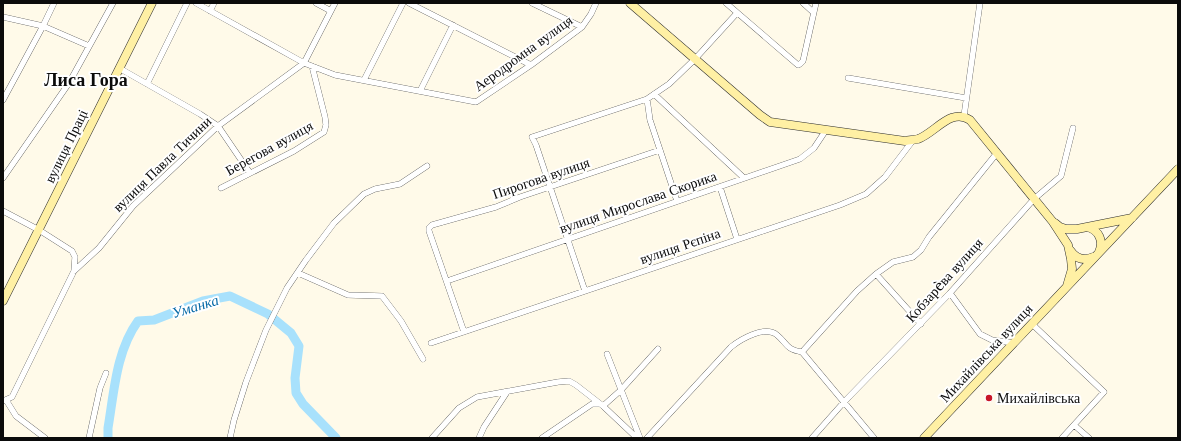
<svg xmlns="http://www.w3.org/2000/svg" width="1181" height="441" font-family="'Libre Baskerville',serif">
<rect width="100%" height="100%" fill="#fffae9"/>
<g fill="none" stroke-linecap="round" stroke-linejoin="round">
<path stroke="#a8e1fc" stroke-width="9" d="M108,438v-10c6,-35 8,-77 30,-107l16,-1 49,-19 27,-5 38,18 23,19 8,13 -4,32 1,15 7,11 33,34"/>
<g stroke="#3e3e3e" stroke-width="6">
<path id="street" d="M196,3l108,60 31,12 141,27 55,-37 51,-38 9,-13 5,-11
M316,3l15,8
M409,3l122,62
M532,3l50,24
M726,3l72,62 2,-1 3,-3 13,-58
M803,3l10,9
M210,11l4,-8
M3,17l40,9 46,20
M119,68l81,46 18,12 32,47
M848,78l118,20
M364,80l39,-77
M147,84l40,-81
M420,91l33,-66
M654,94l90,84
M647,99l3,21 27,81
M3,100l40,-74 11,-23
M964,116l16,-113
M3,178l66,-95 44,-80
M720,187l17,52
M221,188l73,-37 30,-19 2,-7 -1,-8 -13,-51
M3,211l36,19 33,21 3,6 -1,14
M298,273l50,22 34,1 19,25 22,38
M876,274l45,50
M447,281l353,-122 14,-11 12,-18
M585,291l-49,-146 -4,-8 115,-38 22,-15 26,-25 42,-46
M950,293l30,41 12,6 22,3
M1032,324l72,68 -42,46
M464,332l-35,-101v-3l3,-3 64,-18 24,-10 140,-47
M431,343l409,-138 26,-11 19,-17 29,-38
M802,352l55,-61 19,-17 17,-12 20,-5 8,-7 8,-13 68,-84
M802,352l72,86
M607,354l33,84
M6,400l10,16 29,22
M3,401l9,-4 62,-126 25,-23 34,-42 85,-80 86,-63 31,-60
M603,406l18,-16 37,-41
M1074,425l15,13
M89,438l11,-50 6,-15
M230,438l4,-18 12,-38 20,-52 21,-42 19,-28 28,-37 30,-29 11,-5 25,-5 27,-18
M432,438l27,-30 18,-11 81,-15 11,-1 7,4 27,21 34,32
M479,438l5,-11 23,-35
M542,438l50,-34h7
M647,438l84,-91c10,-8 34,-22 46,-12 11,9 8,14 25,17
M812,438l32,-36 106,-109 84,-94 27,-23 12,-48"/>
</g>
<g stroke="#2d2d2d" stroke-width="9">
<path id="secondary" d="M630,3l130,112 10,7 135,19c4,-1 9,-1 13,-2 17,-6 33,-32 52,-19l83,102 15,23 3,14 1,10 -5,17
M1055,223l5,4 6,2h11l55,-11
M1087,227c12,3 17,14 12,25
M1070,250c6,9 14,11 23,7
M3,301l149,-298
M924,438l254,-269"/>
</g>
<use href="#street" stroke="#fff" stroke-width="5.5"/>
<use href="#secondary" stroke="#fff0a4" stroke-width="8"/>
</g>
<circle fill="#c81628" stroke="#fff" stroke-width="1.5" cx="989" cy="398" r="4"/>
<g text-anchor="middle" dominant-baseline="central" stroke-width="4" stroke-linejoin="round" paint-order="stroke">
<g font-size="14" fill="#0b0b0b" stroke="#fff">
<text transform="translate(523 53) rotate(-36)">Аеродромна вулиця</text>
<text transform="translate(66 146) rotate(-64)">вулиця Праці</text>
<text transform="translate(269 148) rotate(-29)">Берегова вулиця</text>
<text transform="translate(162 164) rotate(-44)">вулиця Павла Тичини</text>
<text transform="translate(541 178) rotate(-19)">Пирогова вулиця</text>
<text transform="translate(638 202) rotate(-19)">вулиця Мирослава Скорика</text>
<text transform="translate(680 246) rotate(-19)">вулиця Рєпіна</text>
<text transform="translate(944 280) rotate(-48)">Кобзарèва вулиця</text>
<text transform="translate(986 353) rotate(-47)">Михайлівська вулиця</text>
</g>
<g font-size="14" fill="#0b0b0b" stroke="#fff" text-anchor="start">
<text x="997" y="398">Михайлівська</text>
</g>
<g font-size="15" font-style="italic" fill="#096ba8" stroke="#fff">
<text transform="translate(195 306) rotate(-17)">Уманка</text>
</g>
<g font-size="18" font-weight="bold" fill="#0b0b0b" stroke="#fff">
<text x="86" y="80">Лиса Гора</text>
</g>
</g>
<rect width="1181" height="441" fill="none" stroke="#0b0b0b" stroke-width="8"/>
</svg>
